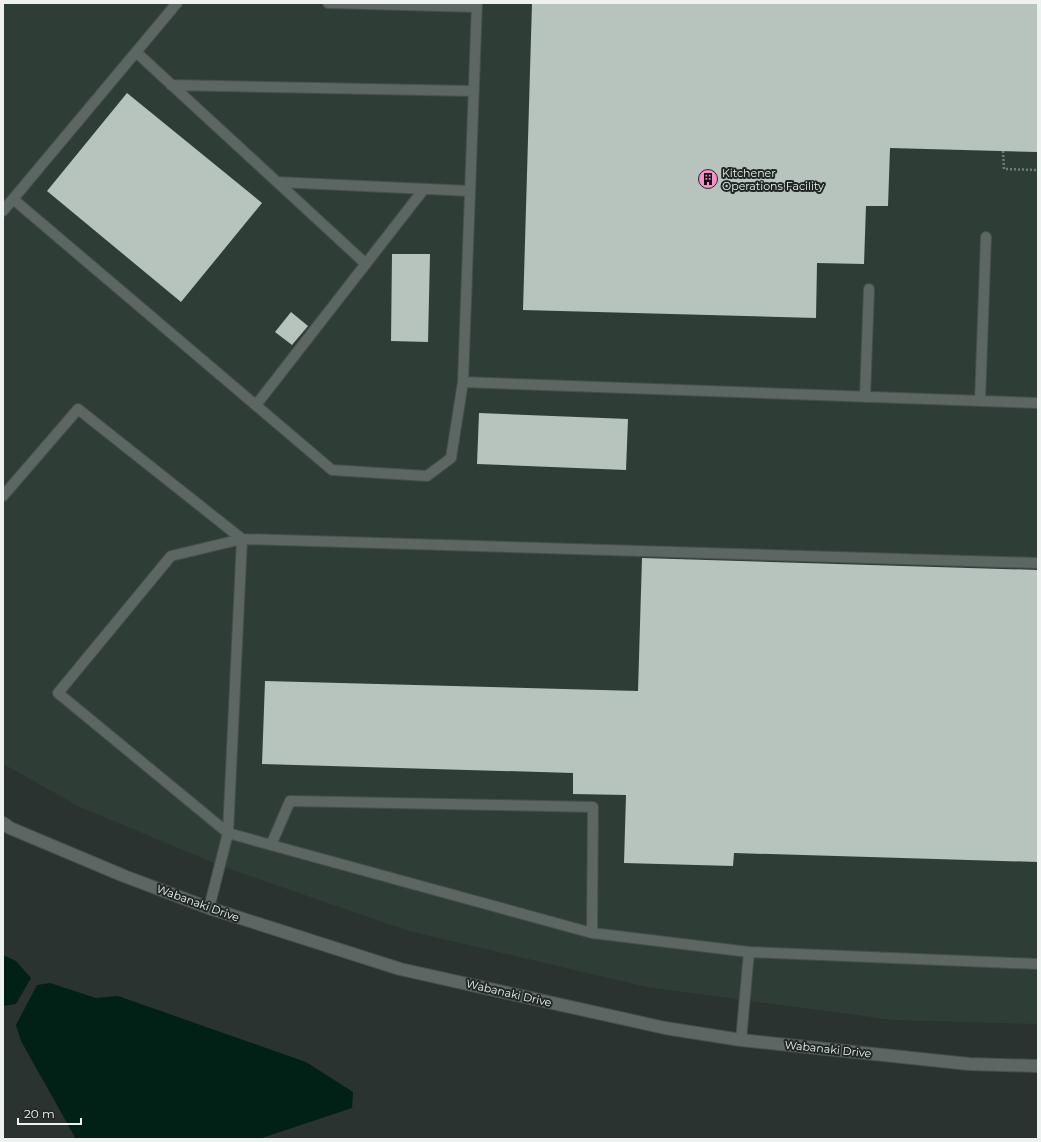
<svg xmlns="http://www.w3.org/2000/svg" width="1041" height="1142" font-family="Montserrat,sans-serif">
<rect width="100%" height="100%" fill="#2a332f"/>
<path fill="#2e3e37" d="M3,3h1035v1021l-144,-4 -247,-33 -238,-56 -185,-64 -144,-60 -77,-43z"/>
<path fill="#012116" d="M3,955l13,6 15,17 -15,26 -13,2z
M50,983l46,15 22,-2 188,66 47,30 -1,16 -93,31h-183l-55,-98 -5,-16 21,-40z"/>
<path fill="#b7c3bd" d="M532,3h506v149l-148,-4 -2,58h-22l-2,58 -47,-1 -1,55 -293,-8z
M127,93l135,110 -81,99 -134,-111z
M392,254h38l-2,88 -37,-1z
M291,312l17,14 -16,19 -17,-13z
M479,413l149,6 -2,51 -149,-6z
M642,558l396,12v292l-304,-9 -1,13 -109,-3 2,-68 -53,-1v-21l-311,-9 3,-83 373,10z"/>
<g fill="none" stroke-linecap="round" stroke-linejoin="round">
<g stroke="#474f4b" stroke-width="12">
<path id="service" d="M328,3l149,4
M136,52l230,212
M171,85l303,6
M277,182l193,9
M13,199l319,271 95,6 24,-18 12,-76 14,-379
M3,211l174,-208
M463,382l575,21
M865,397l4,-108
M980,401l6,-164
M256,405l168,-216
M3,496l75,-87 164,130
M1038,563l-796,-24 -71,17 -113,137 170,140 43,12 321,88 157,19 289,12
M271,845l19,-44 303,6 -1,126
M209,908l19,-75 14,-294
M741,1040l8,-88"/>
</g>
<g stroke="#474f4b" stroke-width="14">
<path id="tertiary" d="M3,823l7,5 114,48 85,32 191,61 265,59 76,12 228,24 69,2"/>
</g>
<path stroke="#747c79" stroke-width="2.5" stroke-dasharray="2 2" stroke-linecap="butt" d="M1003,151l1,18 34,1"/>
<use href="#service" stroke="#5c6662" stroke-width="10"/>
<use href="#tertiary" stroke="#5c6662" stroke-width="12"/>
</g>
<defs>
<g id="building-disc" transform="scale(1)"><circle r="9.5" fill="#f98fc9" stroke="#202925"/><path d="M-4-6H4V6H1V3H-1V6H-4ZM-2.5-4.3h1.7v1.8h-1.7ZM.8-4.3h1.7v1.8H.8ZM-2.5-1h1.7V.8h-1.7ZM.8-1h1.7V.8H.8Z" fill="#111"/></g>
</defs>
<g fill-rule="evenodd">
<use href="#building-disc" x="708" y="179"/>
</g>
<g text-anchor="middle" dominant-baseline="central" stroke-width="4" stroke-linejoin="round" paint-order="stroke">
<g font-size="11" fill="#edf2f0" stroke="#202925" text-anchor="start">
<text x="722" y="173">Kitchener<tspan x="722" dy="13">Operations Facility</tspan></text>
</g>
<g font-size="11" fill="#edf2f0" stroke="#202925">
<text transform="translate(198 903) rotate(20)">Wabanaki Drive</text>
<text transform="translate(509 993) rotate(13)">Wabanaki Drive</text>
<text transform="translate(828 1049) rotate(6)">Wabanaki Drive</text>
</g>
</g>
<rect width="1041" height="1142" fill="none" stroke="#edf2f0" stroke-width="8"/>
<path d="M18 1118v6h63v-6" fill="none" stroke="#edf2f0" stroke-width="2"/>
<text x="24" y="1118" font-size="12" fill="#edf2f0" stroke="#202925" stroke-width="3" paint-order="stroke">20 m</text>
</svg>
